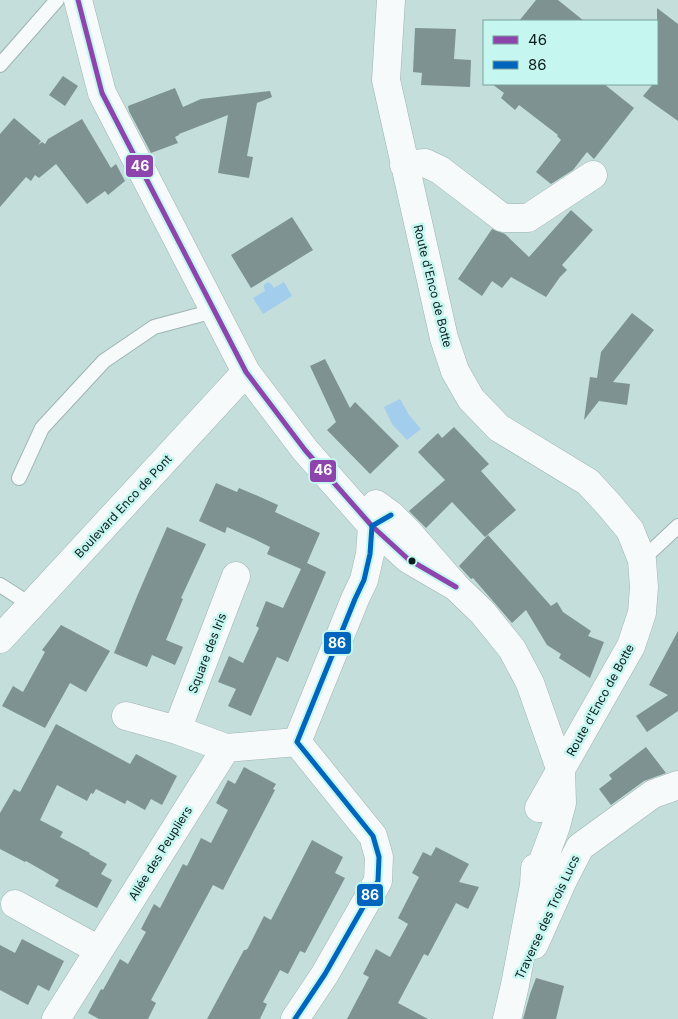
<svg xmlns="http://www.w3.org/2000/svg" width="678" height="1019" font-family="Inter,sans-serif">
<rect width="100%" height="100%" fill="#c3dedb"/>
<path fill="#a3cded" d="M268,282l3,2 3,4 10,-6 8,14 -29,18 -10,-16 12,-7 -1,-3v-3z
M400,399l9,16 12,14 -14,11 -15,-16 -8,-17z"/>
<path fill="#7d9291" d="M536,0h22l26,21h-65z
M657,8l21,16v97l-35,-25 10,-12h4z
M415,28l41,1 -2,30 17,1 -1,27 -49,-2 1,-12 -9,-1z
M63,76l15,10 -13,20 -16,-11z
M492,84h112l30,24 -40,51 -7,-7 -14,18 -22,14 -15,-12 25,-32 -4,-4 1,-1 -39,-30 -4,5 -14,-12 3,-5z
M175,88l8,19 18,-8 69,-8 2,6 -15,6 -10,53 6,1 -4,21 -31,-5 10,-58 -49,19v1l-4,2 3,6 -27,10 -22,-42 -1,-5z
M14,118l27,23 -3,4 4,-3 3,2 3,-5 34,-20 29,49 5,-4 9,17 -17,14 -3,-4 -18,13 -31,-40 -17,14 -4,-3 -4,6 -5,-4 -26,30v-73z
M571,210l22,20 -31,35 5,5 -7,7 -14,20 -35,-20 -9,11 -10,-7 -10,15 -24,-17 34,-50 13,5 24,23z
M292,217l21,33 -62,38 -20,-33z
M632,313l22,17 -41,52 17,2 -3,21 -28,-4 -15,19 6,-43 7,1 4,-26z
M325,359l25,49 5,-6 44,44 -29,28 -43,-44 9,-8 -26,-56z
M454,427l35,37 -8,7 35,39 -31,27 -33,-35 -26,26 -17,-17 36,-31 -27,-28 20,-19 4,5z
M216,483l21,9 2,-4 19,8 20,9 -3,7 45,21 -13,30 19,9 -38,90 -11,-5 -26,59 -23,-10 8,-17 -18,-7 11,-26 14,7 16,-35 -3,-2 10,-25 17,7 18,-39 -34,-15 3,-7 -16,-8 -27,-12 -2,6 -26,-12z
M167,527l39,17 -25,54 2,1 -17,41 17,7 -8,18 -23,-10 -5,12 -33,-14 24,-59z
M488,535l63,71 6,-4 6,10 28,19 -3,5 16,6 -14,36 -31,-20 2,-4 -14,-9 -21,-35 -14,13 -39,-45 -2,1 -12,-13z
M61,625l49,26 -24,41 -16,-9 -25,45 -43,-22 11,-20 10,6 22,-40 -3,-2z
M678,631v80l-31,21 -11,-16 32,-21 -19,-10z
M56,724l74,40 6,-10 41,22 -15,29 -11,-6 -6,11 -18,-10 -2,4 -29,-15 -3,5 -2,-1 -4,8 -30,-16 -17,35 23,12 -3,5 30,16 -1,1 18,10 -6,10 11,6 -15,28 -42,-22 4,-6 -33,-19 -1,1 -25,-13v-36l14,-24 6,3z
M646,747l20,26 -22,8 -33,24 -12,-16 13,-10 -3,-4z
M244,767l32,17 -3,5 2,1 -52,100 -10,-5 -62,115 5,3 -8,16h-49l-11,-6 13,-24 2,1 17,-31 8,5 18,-32 -5,-3 13,-25 6,4 23,-44 4,2 14,-28 10,5 17,-33 -12,-7 12,-23 7,4z
M312,840l31,17 -8,16 10,5 -40,75 -5,-2 -12,23 -8,-4 -17,32 4,2 -7,15h-53l37,-69h2l2,-2 16,-32 7,4z
M436,847l33,17 -10,18 20,5 -11,22 -12,-6 -28,53 -4,-2 -26,49 30,16h-81l22,-42 -6,-3 13,-25 14,8 18,-33 -10,-6 21,-41 -7,-4 11,-21 8,4z
M22,939l42,22 -15,30 -11,-6 -10,20 -28,-15v-45l15,8z
M536,978l28,8 -8,33h-33l7,-25z"/>
<g fill="none" stroke-linecap="round" stroke-linejoin="round">
<g stroke="#9fb4b2" stroke-width="16">
<path id="service" d="M0,65l57,-65
M19,478l23,-50 62,-67 50,-34 60,-16
M642,560l36,-34
M0,585l31,20"/>
</g>
<g stroke="#9fb4b2" stroke-width="29">
<path id="minor" d="M78,0l24,93 144,279 59,78 67,76 36,33 48,28
M391,0l-5,80 58,258 11,33 16,28 28,29 89,54 22,24 20,24 12,30 2,27 -2,26 -11,33 -92,162
M404,165l21,-2 15,7 63,48h25l65,-43
M376,504l15,11 18,18 47,54 27,26 29,36 18,34 31,88 1,32 -6,23 -22,59
M0,639l246,-267
M126,716l51,14 49,18
M177,730l59,-154
M15,904l84,46
M534,945l29,-65 17,-33 73,-53 25,-9
M56,1019l170,-271 71,-6
M295,1019l30,-45 53,-93 1,-24 -6,-21 -76,-94 58,-143 9,-19 6,-26 2,-28 19,-11
M507,1019l8,-34 19,-100 1,-17"/>
</g>
<use href="#service" stroke="#f6fafa" stroke-width="14"/>
<use href="#minor" stroke="#f6fafa" stroke-width="28"/>
<g stroke="#c5f6f0" stroke-width="9">
<path id="bus-1" d="M78,0l24,93 144,279 59,78 67,76 36,33 48,28"/>
</g>
<g stroke="#c5f6f0" stroke-width="9">
<path id="bus-2" d="M295,1019l30,-45 53,-93 1,-24 -6,-21 -76,-94 58,-143 9,-19 6,-26 2,-28 19,-11"/>
</g>
<use href="#bus-1" stroke="#8e44ad" stroke-width="5"/>
<use href="#bus-2" stroke="#0065bd" stroke-width="5"/>
</g>
<circle fill="#0b1e1d" stroke="#c5f6f0" stroke-width="2" cx="412" cy="561" r="4.5"/>
<g text-anchor="middle" dominant-baseline="central" stroke-width="5" stroke-linejoin="round" paint-order="stroke">
<g font-size="12" fill="#0b1e1d" stroke="#c5f6f0">
<text transform="translate(433 286) rotate(76)">Route d'Enco de Botte</text>
<text transform="translate(123 506) rotate(-47)">Boulevard Enco de Pont</text>
<text transform="translate(207 653) rotate(-69)">Square des Iris</text>
<text transform="translate(600 700) rotate(-61)">Route d'Enco de Botte</text>
<text transform="translate(160 853) rotate(-58)">Allée des Peupliers</text>
<text transform="translate(547 917) rotate(-65)">Traverse des Trois Lucs</text>
</g>
</g>
<g stroke="#c5f6f0" stroke-width="2">
<rect x="125" y="154" width="29" height="24" rx="5" fill="#8e44ad"/>
<rect x="309" y="459" width="28" height="24" rx="5" fill="#8e44ad"/>
<rect x="323" y="631" width="29" height="24" rx="5" fill="#0065bd"/>
<rect x="356" y="883" width="28" height="24" rx="5" fill="#0065bd"/>
</g>
<g font-size="14" text-anchor="middle" font-weight="bold" fill="#fff">
<text x="140" y="171">46</text>
<text x="323" y="475">46</text>
<text x="337" y="648">86</text>
<text x="370" y="900">86</text>
</g>
<rect x="483" y="20" width="175" height="65" fill="#c5f6f0" stroke="#7ba09c"/>
<rect x="493" y="36" width="25" height="8" fill="#8e44ad" stroke="#7ba09c"/>
<text x="528" y="45" font-size="15" fill="#0b1e1d">46</text>
<rect x="493" y="61" width="25" height="8" fill="#0065bd" stroke="#7ba09c"/>
<text x="528" y="70" font-size="15" fill="#0b1e1d">86</text>
</svg>
